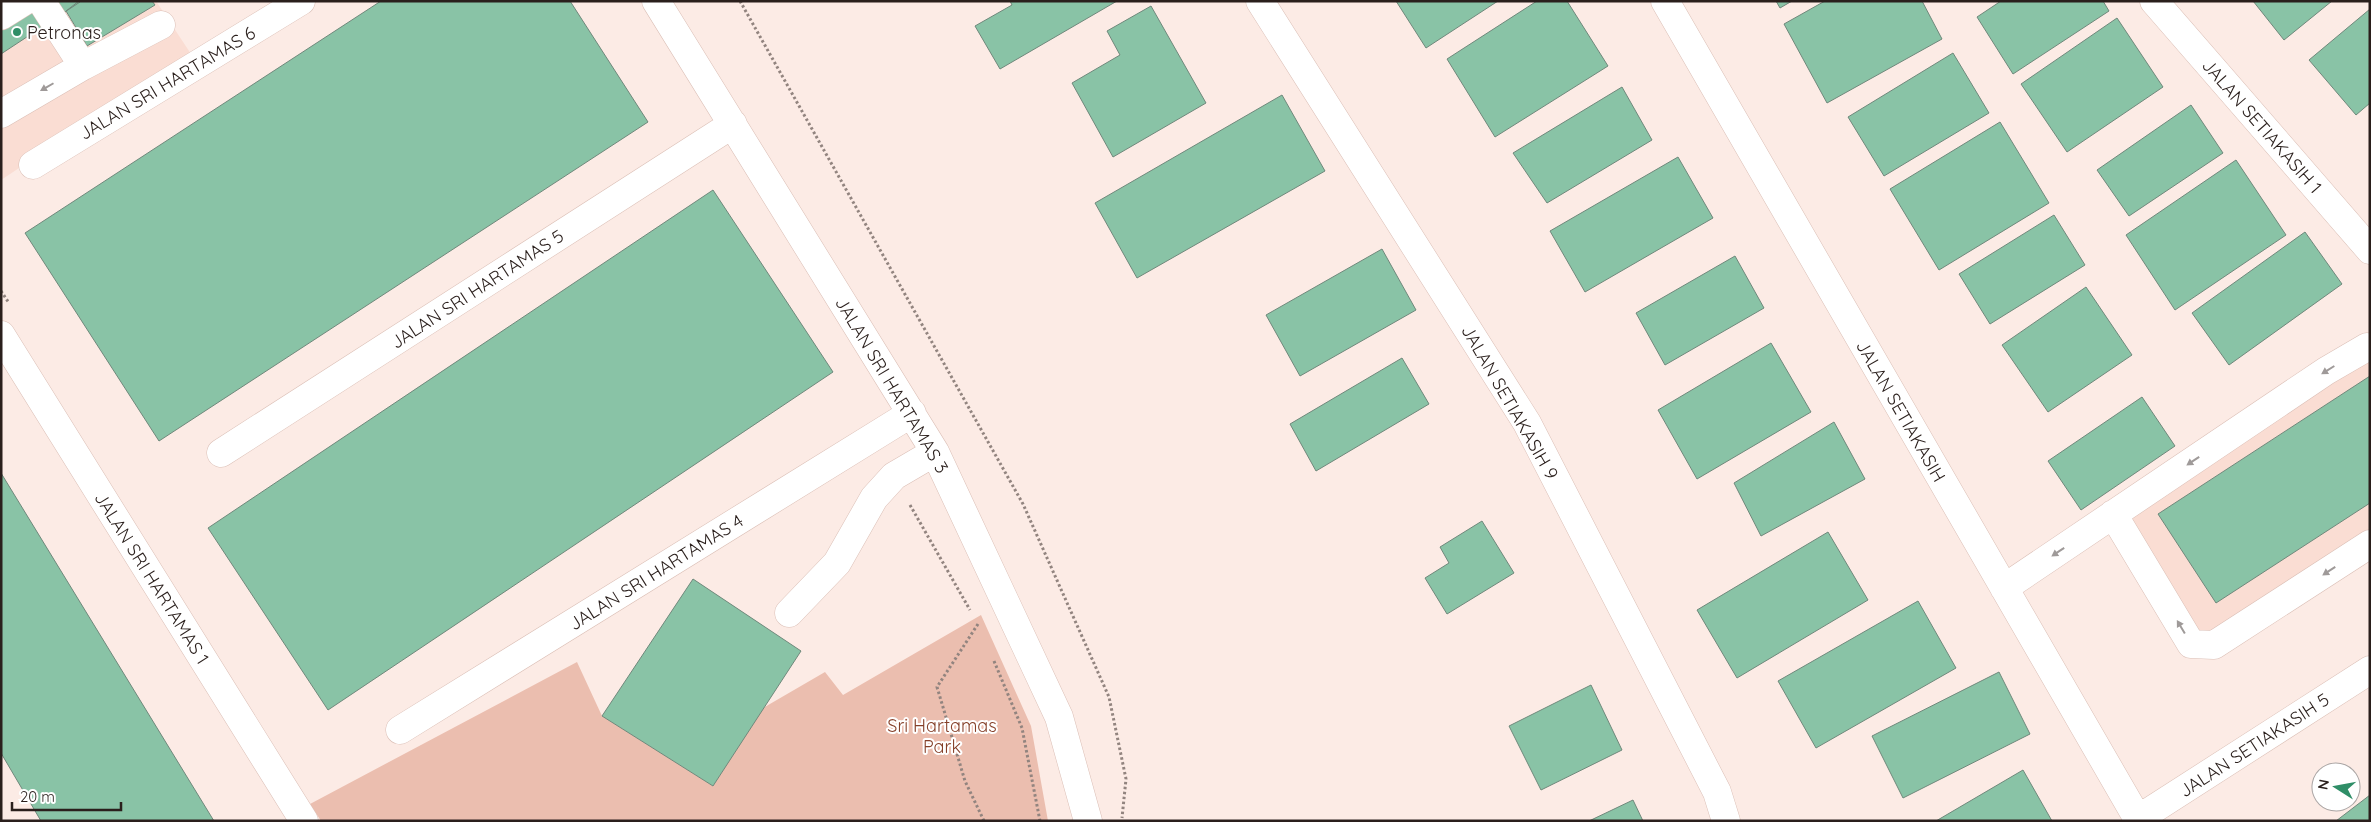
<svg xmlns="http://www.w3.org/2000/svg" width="2371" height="822" font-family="Quicksand,sans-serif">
<rect width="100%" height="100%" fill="#fcebe5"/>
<path fill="#faddd3" d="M1,1h155l35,53 -190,126z
M2370,357v175l-158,105h-17l-69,-119z"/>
<path fill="#ebbeaf" d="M981,615l50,111 17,95h-727l-11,-17 267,-142 25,54 111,70 50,-78 62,-36 18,23z"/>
<path fill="#89c3a6" stroke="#6f887b" d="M1,1h78l1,1 -79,52z
M152,1l3,4 -68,41 -21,-35 13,-10z
M381,1h189l78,121 -489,319 -134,-208z
M1010,1h107l-117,68 -25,-43 37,-21z
M1396,1h102l-72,47z
M1537,1h30l41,65 -113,71 -48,-78z
M1776,1h16l-12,7z
M1825,1h97l20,38 -115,64 -43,-79z
M2001,1h102l6,10 -96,63 -36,-57z
M2253,1h79l-48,39z
M1151,6l55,97 -93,54 -41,-74 48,-28 -13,-24z
M2370,9v94l-14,12 -47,-55z
M2117,18l46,69 -96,65 -46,-68z
M1953,53l36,60 -105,63 -36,-59z
M1622,87l30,53 -105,63 -34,-50z
M1282,95l43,76 -188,107 -42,-75z
M2191,105l32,48 -94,63 -32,-46z
M2000,122l49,81 -110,67 -49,-81z
M1678,157l35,61 -128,74 -35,-61z
M2236,160l50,75 -111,75 -49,-75z
M713,190l120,182 -505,338 -120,-182z
M2054,215l31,50 -95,59 -31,-50z
M2305,232l37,52 -113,81 -37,-52z
M1382,249l34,61 -116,66 -34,-61z
M1735,256l29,52 -99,57 -29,-52z
M2086,287l46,68 -84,57 -46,-67z
M1771,343l40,69 -114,67 -39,-69z
M1402,358l27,46 -113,67 -26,-47z
M2370,376v127l-154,100 -58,-89z
M2142,397l33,49 -94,64 -33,-49z
M1834,422l31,57 -104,57 -27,-53z
M1,473l213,348h-173l-40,-68z
M1482,521l32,52 -67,41 -22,-36 24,-15 -9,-16z
M1828,532l40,68 -131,78 -40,-68z
M693,579l108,72 -88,135 -111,-70z
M1918,601l38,67 -140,80 -38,-67z
M1999,672l31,62 -127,64 -31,-62z
M1591,685l31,65 -81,40 -32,-64z
M2023,770l29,51h-116z
M2370,795v26h-34z
M1633,800l10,21h-54z"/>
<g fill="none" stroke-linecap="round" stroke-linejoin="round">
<g stroke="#dbbfb6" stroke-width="29">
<path id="minor" d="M656,1l279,451 124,265 29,104
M1260,1l267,422 190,369 9,29
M1665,1l474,820
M2154,1l216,249
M1,16l24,-15
M83,66l78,-41
M1,114l82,-48 -42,-65
M33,165l268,-164
M1,335l303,486
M221,453l512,-329
M2113,514l78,130 23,1 156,-101
M2004,588l322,-217 41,-24 3,1
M789,613l48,-50 37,-65 20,-22 41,-24
M400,730l512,-317
M2138,819l232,-149"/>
</g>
<path stroke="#92847f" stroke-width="3" stroke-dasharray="2.5 2.5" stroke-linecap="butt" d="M740,1l283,503 86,193 17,82 -4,39
M1,291l8,12
M910,505l60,105
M978,624l-41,63 28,94 19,40
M994,661l28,67 18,93"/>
<use href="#minor" stroke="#fff" stroke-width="28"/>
</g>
<defs><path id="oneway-solid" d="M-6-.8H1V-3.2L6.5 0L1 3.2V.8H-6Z" transform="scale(1.25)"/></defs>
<g fill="#9f9a99">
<use href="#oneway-solid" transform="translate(47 87) rotate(150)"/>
<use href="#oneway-solid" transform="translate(2328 370) rotate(148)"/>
<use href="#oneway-solid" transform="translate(2193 461) rotate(146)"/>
<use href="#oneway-solid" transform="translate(2058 552) rotate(146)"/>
<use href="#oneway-solid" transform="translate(2329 571) rotate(147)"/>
<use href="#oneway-solid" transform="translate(2181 627) rotate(-121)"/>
</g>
<circle fill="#2f8e67" stroke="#fff" stroke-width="2" cx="17" cy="32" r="5"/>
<g text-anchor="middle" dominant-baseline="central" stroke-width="4" stroke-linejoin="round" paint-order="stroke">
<g font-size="18" fill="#2a1f1c" stroke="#fff" text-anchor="start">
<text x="27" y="32">Petronas</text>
</g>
<g font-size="18" fill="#2a1f1c" stroke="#fff">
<text transform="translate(167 83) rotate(-31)">JALAN SRI HARTAMAS 6</text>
<text transform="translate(2262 126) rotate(49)">JALAN SETIAKASIH 1</text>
<text transform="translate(477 289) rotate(-33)">JALAN SRI HARTAMAS 5</text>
<text transform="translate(892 385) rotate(59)">JALAN SRI HARTAMAS 3</text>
<text transform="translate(1510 402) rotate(60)">JALAN SETIAKASIH 9</text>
<text transform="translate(1901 411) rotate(60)">JALAN SETIAKASIH</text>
<text transform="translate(656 572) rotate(-32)">JALAN SRI HARTAMAS 4</text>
<text transform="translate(152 578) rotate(58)">JALAN SRI HARTAMAS 1</text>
<text transform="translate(2254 745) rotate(-33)">JALAN SETIAKASIH 5</text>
</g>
<g font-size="18" fill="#853f28" stroke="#fff">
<text x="942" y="725">Sri Hartamas<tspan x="942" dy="21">Park</tspan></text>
</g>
</g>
<rect width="2371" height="822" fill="none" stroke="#2a1f1c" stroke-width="5"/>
<g transform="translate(2336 787) rotate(281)"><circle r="24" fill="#ffffff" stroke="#aaa5a4"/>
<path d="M0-4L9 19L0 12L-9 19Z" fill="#2f8e67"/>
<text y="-8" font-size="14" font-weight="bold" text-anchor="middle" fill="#2a1f1c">N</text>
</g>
<path d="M12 802v8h109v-8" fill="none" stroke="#2a1f1c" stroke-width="2.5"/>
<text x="20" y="802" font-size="15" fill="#2a1f1c" stroke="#ffffff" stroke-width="4" paint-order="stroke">20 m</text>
</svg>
